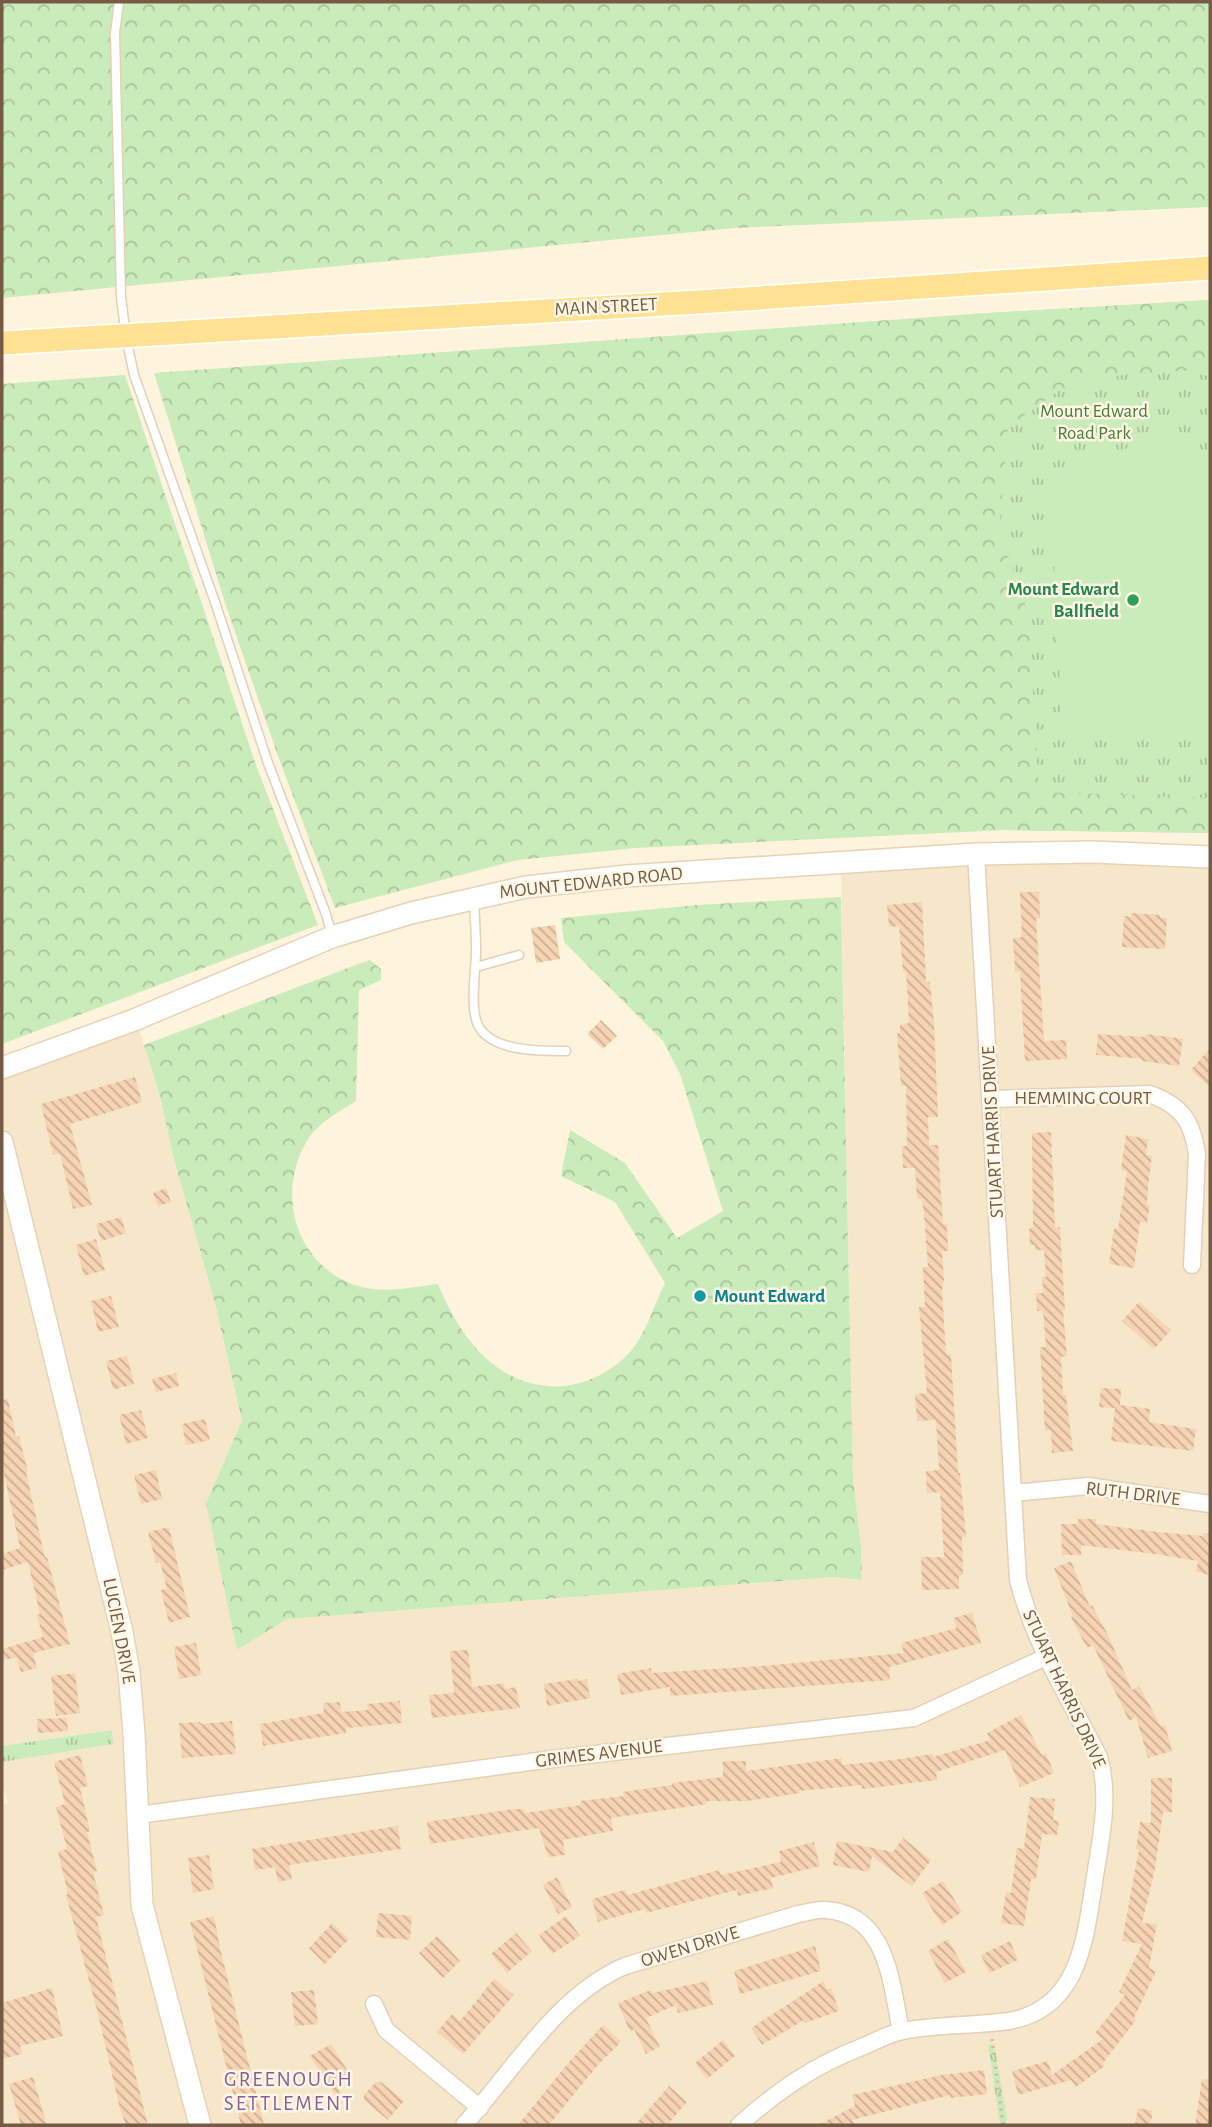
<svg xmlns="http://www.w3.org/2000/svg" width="1212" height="2127" font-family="'Alegreya Sans',sans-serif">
<defs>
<pattern id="grass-tufts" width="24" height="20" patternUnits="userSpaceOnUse" patternTransform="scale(1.75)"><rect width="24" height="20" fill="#caecbb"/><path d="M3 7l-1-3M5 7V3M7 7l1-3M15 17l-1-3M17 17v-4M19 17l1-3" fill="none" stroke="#a9c29a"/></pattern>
<pattern id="forest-crowns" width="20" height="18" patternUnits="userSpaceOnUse" patternTransform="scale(1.75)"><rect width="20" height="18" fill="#caecbb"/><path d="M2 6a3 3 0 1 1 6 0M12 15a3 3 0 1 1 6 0" fill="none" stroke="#a9c29a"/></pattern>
<pattern id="building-back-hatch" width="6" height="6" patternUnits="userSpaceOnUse" patternTransform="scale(1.75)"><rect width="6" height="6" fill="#f6d3b2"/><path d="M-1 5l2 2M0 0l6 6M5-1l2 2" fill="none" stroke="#ccae92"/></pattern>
</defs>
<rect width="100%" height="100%" fill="#fef4dd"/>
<path fill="#f6e7cb" d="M1210,858v1267h-1208v-321l6,-1 -6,-19v-22l111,-19 -2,-13 -109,16v-677l135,-46 23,73 13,60 42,147 27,118 -36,82 31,147 50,-31 548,-42 27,3 -1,-34 -8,-67 -12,-612z"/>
<path fill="url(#grass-tufts)" d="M1210,300v533l-204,-3 -34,-516z
M112,1730l1,14 -111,18v-16z
M994,2044l13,73 -1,8h-6l-12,-80z"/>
<path fill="url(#forest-crowns)" d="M2,2h1208v205l-475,21 -733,70z
M1210,300v78l-14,-8 -69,4 -66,15 -53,38 -9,104 29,81 11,180 171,6v35l-204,-3 -370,18 -118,12 -183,48 -57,-152 -53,-153 -71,-230 818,-59z
M125,375l131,390 62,160 -316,119v-660z
M841,897l12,582 8,67 1,34 -28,-3 -547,42 -50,31 -31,-147 36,-82 -27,-118 -42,-147 -13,-60 -16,-51 217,-82 9,-3 11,9v11l-22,10 -3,111c-18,12 -38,21 -49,40 -32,53 -11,126 51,145 26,8 54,1 80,-2 11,27 28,57 50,76 41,36 96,35 136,-2 22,-20 28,-50 41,-75l-50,-81 -54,-26 9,-46 55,33 52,75 46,-27 -43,-137 -17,-33 -99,-99 -3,-24 136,-13z"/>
<path fill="#caecbb" d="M1153,441l57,10v279l-128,10 -11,-8 -9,-9 -8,-158 -10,-71c40,-26 62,-43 109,-53z"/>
<path fill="url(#building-back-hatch)" d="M1020,892h19l1,27h-4l8,122 22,-1 1,19 -42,2 -5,-89h-5l-2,-34 9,-1z
M922,902l4,80h4l4,41 4,94h-10l1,28h9l5,79h4l1,27h-6l2,29 -2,10 4,64h5l7,119h2l6,64h-4l1,38 -4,1v13l-37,1 -1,-33h23l-4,-65 -13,1 -1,-22 13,-1 -3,-50 -19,1 -2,-27 12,-1 -8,-86h6l-2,-40h5l-4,-53 -2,-15h-5l-2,-31h-12l-1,-22h5l-1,-60h-5l-4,-53h3v-8l9,-2 -3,-52 -3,1 -4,-46 -10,1 -2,-22z
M1131,913l29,2v3h7l-2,31 -43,-2 2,-31 7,1z
M555,925l5,34 -24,4 -5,-35z
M601,1020l16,16 -14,13 -16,-15z
M1098,1034l47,3 1,-3 37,5 -4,27 -37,-5v-2l-46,-4z
M1210,1048v39l-19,-17z
M135,1077l7,25 -72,22 22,81 -19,4 -13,-55 -7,1 -12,-51z
M1051,1132l4,96 5,-1 5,83h-2l4,46 -6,1 2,38h3l7,56 -21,2 -1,-23 -6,1 -5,-84h6l-3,-36h-6l-1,-18h7l-1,-16h4l-2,-27h-9v-5h-5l-1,-16 4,-2 -1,-94z
M1126,1135l22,4 -2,16 6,1 -4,31 -1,18 3,1 -3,17 -7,-1 -6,46 -25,-4 5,-35h4l9,-58 -6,-1z
M166,1188l5,14 -13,4 -5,-13z
M121,1217l5,16 -25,8 -5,-17z
M96,1239l9,31 -21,6 -8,-31z
M111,1296l8,31 -21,5 -7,-31z
M1139,1302l32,28 -17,19 -32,-28z
M127,1356l7,28 -21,6 -7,-29z
M176,1373l3,13 -23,6 -4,-13z
M1101,1388l20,1 -1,16 30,4 -1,13 47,7 -3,22 -82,-10 4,-33 -16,-1z
M8,1399l8,38 3,-1 9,36h-2l19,86 2,-1 23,87 -37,9 4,15 -16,4 -5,-15 -12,3 -2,-11 41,-12 -6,-22 3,-1 -12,-52 -26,8v-16l18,-6 -18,-83v-65z
M141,1410l7,28 -22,6 -7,-29z
M205,1419l5,21 -24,5 -4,-21z
M156,1470l6,29 -21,5 -7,-29z
M1078,1519h18v5l61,8 46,4v-3l7,1v41l-14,-3 2,-11 -43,-7 -74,-9v10h-19l-1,-31h17z
M169,1527l21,90 -21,6 -8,-33 6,-1 -7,-27 -4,1 -8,-31z
M1071,1561l19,46 2,-2 16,30 24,55 7,-4 22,40 4,-1 7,26 -24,7 -12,-41 -7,4 -36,-76 -6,3 -16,-31 2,-1 -19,-48z
M972,1613l9,30 -92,24 1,13 -220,16v-9l-49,8 -4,-21 34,-6 1,5 110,-7 142,-13 -3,-10 56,-15 -4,-10z
M196,1643l5,32 -22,4 -5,-32z
M468,1650l4,37 32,-4 1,6 11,-2 4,21 -88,10 -3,-23 25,-2 -4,-42z
M75,1673l5,40 -24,3 -5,-40z
M577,1679v2l10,-2 3,19 -43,8 -3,-22z
M400,1701l2,22 -56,5v5l-83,13 -3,-22 64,-11 -1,-10 17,-1 1,10 27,-2 -1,-6z
M1021,1715l21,40 4,-2 8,20 -34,14 -15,-37 -69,22 1,8 -75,9v-4l-63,6 1,2 -53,8h-40v3l-96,14 2,13 -50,9 2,15 -17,2 -9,-29 -109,16 -3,-22 86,-13h11l1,4 56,-8 -1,-4 44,-5 -1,-4 49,-7v-2l51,-6v-16h23v10l96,-13v7l51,-5 40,-6v3l57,-17 -3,-7z
M67,1718l1,13 -30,2 -1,-14z
M232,1721l4,33 -54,4 -3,-35 21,-1 1,2z
M80,1755l8,31 -8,2 10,43 -3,1 10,39 -4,1 11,43 -8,2 52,208h-22l-6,-16 -22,-95 -32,-119 2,-1 -10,-42 9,-3 -11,-42 9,-3 -11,-42z
M1151,1778h21v34h-9l-8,57 -13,54 15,1 -8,44 7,3 -22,47 2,2 -33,43 2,3 -29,21 -5,-7 -53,15 -6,-24 36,-10 4,14 51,-36 -8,-6 30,-38 -6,-3 23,-48 -20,-3 17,-92h-3l4,-27 11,1z
M1030,1797l25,2 -2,21 6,1 -2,14 -15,-1 -6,45h-5l-7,47 -23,-3 5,-31 5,1 6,-45 7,1z
M398,1826l3,23 -112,16 3,14 -14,3 -3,-15 -20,3 -3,-21z
M903,1838l28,22 -19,26 -40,-30 -3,16 -36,-7 4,-24 56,11z
M814,1842l6,24 -49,12 2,10 -35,8 -1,-6 -91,23 -1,-4 -47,13 -6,-23 33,-9 2,5 92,-25 2,5 60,-13 -2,-11z
M209,1855l5,34 -21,4 -5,-35z
M557,1877l15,30 -14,7 -15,-29z
M943,1881l19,31 -20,13 -20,-32z
M378,1913l34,3 -2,24 -34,-3z
M214,1916l6,32 44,177h-23l-43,-172 -8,-31z
M566,1916l14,20 -28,18 -13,-19z
M332,1923l17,16 -24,25 -16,-16z
M516,1933l16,18 -25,22 -16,-19z
M437,1936l23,25 -17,17 -24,-25z
M948,1939l18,33 -21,11 -17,-32z
M1010,1941l8,19 -29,13 -8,-18z
M815,1946l6,25 -81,23 -6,-23z
M494,1979l20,16 -51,59 -26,-22 15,-18 8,7z
M707,1981l6,24 -35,8 -2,-8 -30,13 14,29 -14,7 -12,-25 -4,3 -12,-29 33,-13 1,3z
M824,1981l2,8 5,-1 8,23 -34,12 -1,-3 -42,25 -11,-17z
M52,1988l11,48 -43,10 2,8 -20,5v-56z
M314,1990l4,34 -23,2 -4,-34z
M603,2025l18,17 -24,24 -48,59h-31l51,-63z
M723,2040l12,16 -28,23 -12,-16z
M331,2044l18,29 -10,6 -3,-2 6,26 -2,1 -30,-48z
M984,2070l3,24 -37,4v-3l-98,25 3,5h-37l37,-19 -3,-11 90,-20z
M33,2077l14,48h-26l-12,-41z
M1202,2079l8,1v45h-15z
M376,2082h5l23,19 -16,19 -24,-20v-5z
M669,2086l18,16 -20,23h-32z
M1138,2108l15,3 -3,14h-15z"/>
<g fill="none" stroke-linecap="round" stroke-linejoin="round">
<g stroke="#e2d0b8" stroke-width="11">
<path id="lane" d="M119,2l-4,31 6,264 5,40 8,38 81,227 53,161 58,151 6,22
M474,901c1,17 2,33 2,50 0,20 -7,59 3,76 15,25 62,24 87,24
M476,967l43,-12"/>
</g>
<g stroke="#e2d0b8" stroke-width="19">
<path id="street" d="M991,1099l159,-5c32,12 42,27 47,60l-5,111
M1013,1493l75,-7 122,18
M139,1815l413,-56 362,-41 134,-62
M374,2004l12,26 94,78
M464,2125c49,-54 93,-130 161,-159l173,-52c9,-1 18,-5 27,-4 63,3 66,74 76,121
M739,2125c41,-36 74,-59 125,-79 12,-5 26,-13 39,-15 35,-7 71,-5 106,-10 70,-12 76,-81 85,-138 6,-42 17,-84 5,-126 -29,-57 -65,-114 -81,-177l-42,-726"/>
</g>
<g stroke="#e8d2b6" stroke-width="24">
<path id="secondary" d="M2,1068l132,-48 198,-83 79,-24 115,-26 100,-11 350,-22 117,-2 117,5
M2,1142l120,490 7,40 5,62 8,171 58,220"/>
</g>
<g stroke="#fff" stroke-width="26">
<path id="primary" d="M2,343l712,-42 496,-33"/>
</g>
<path stroke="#dab796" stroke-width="3.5" stroke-dasharray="2 5" stroke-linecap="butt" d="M992,2039l11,86"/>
<use href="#lane" stroke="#fff" stroke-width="8"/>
<use href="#street" stroke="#fff" stroke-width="16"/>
<use href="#secondary" stroke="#fff" stroke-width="21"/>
<use href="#primary" stroke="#ffe193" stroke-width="23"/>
</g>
<circle fill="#2e9e5b" stroke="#fff7e5" stroke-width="2.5" cx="1133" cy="600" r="7"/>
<circle fill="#0f9aa8" stroke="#fff7e5" stroke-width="2.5" cx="700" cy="1296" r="7"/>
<g text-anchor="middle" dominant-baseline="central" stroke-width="5" stroke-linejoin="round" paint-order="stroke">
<g font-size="19" fill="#755a44" stroke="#fff7e5">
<text transform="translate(606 307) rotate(-3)">MAIN STREET</text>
<text transform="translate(591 883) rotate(-6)">MOUNT EDWARD ROAD</text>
<text x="1083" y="1098">HEMMING COURT</text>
<text transform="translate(993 1132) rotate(-93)">STUART HARRIS DRIVE</text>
<text transform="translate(1133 1494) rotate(7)">RUTH DRIVE</text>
<text transform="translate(119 1631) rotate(79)">LUCIEN DRIVE</text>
<text transform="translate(1064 1689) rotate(65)">STUART HARRIS DRIVE</text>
<text transform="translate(599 1754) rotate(-7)">GRIMES AVENUE</text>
<text transform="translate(690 1947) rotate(-17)">OWEN DRIVE</text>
</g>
<g font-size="19" fill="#487c3a" stroke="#fff7e5">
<text x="1094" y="411">Mount Edward<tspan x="1094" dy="22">Road Park</tspan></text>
</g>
<g font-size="19" font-weight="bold" fill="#27864d" stroke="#fff7e5" text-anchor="end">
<text x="1119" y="589">Mount Edward<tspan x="1119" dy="22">Ballfield</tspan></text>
</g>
<g font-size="19" font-weight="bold" fill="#0d838f" stroke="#fff7e5" text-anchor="start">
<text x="714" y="1296">Mount Edward</text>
</g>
<g font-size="21" letter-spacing="2" fill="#8b5e9a" stroke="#fff7e5">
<text x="289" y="2079">GREENOUGH<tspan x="289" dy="24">SETTLEMENT</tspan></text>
</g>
</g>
<rect width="1212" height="2127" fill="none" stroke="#755a44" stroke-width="7"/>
</svg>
